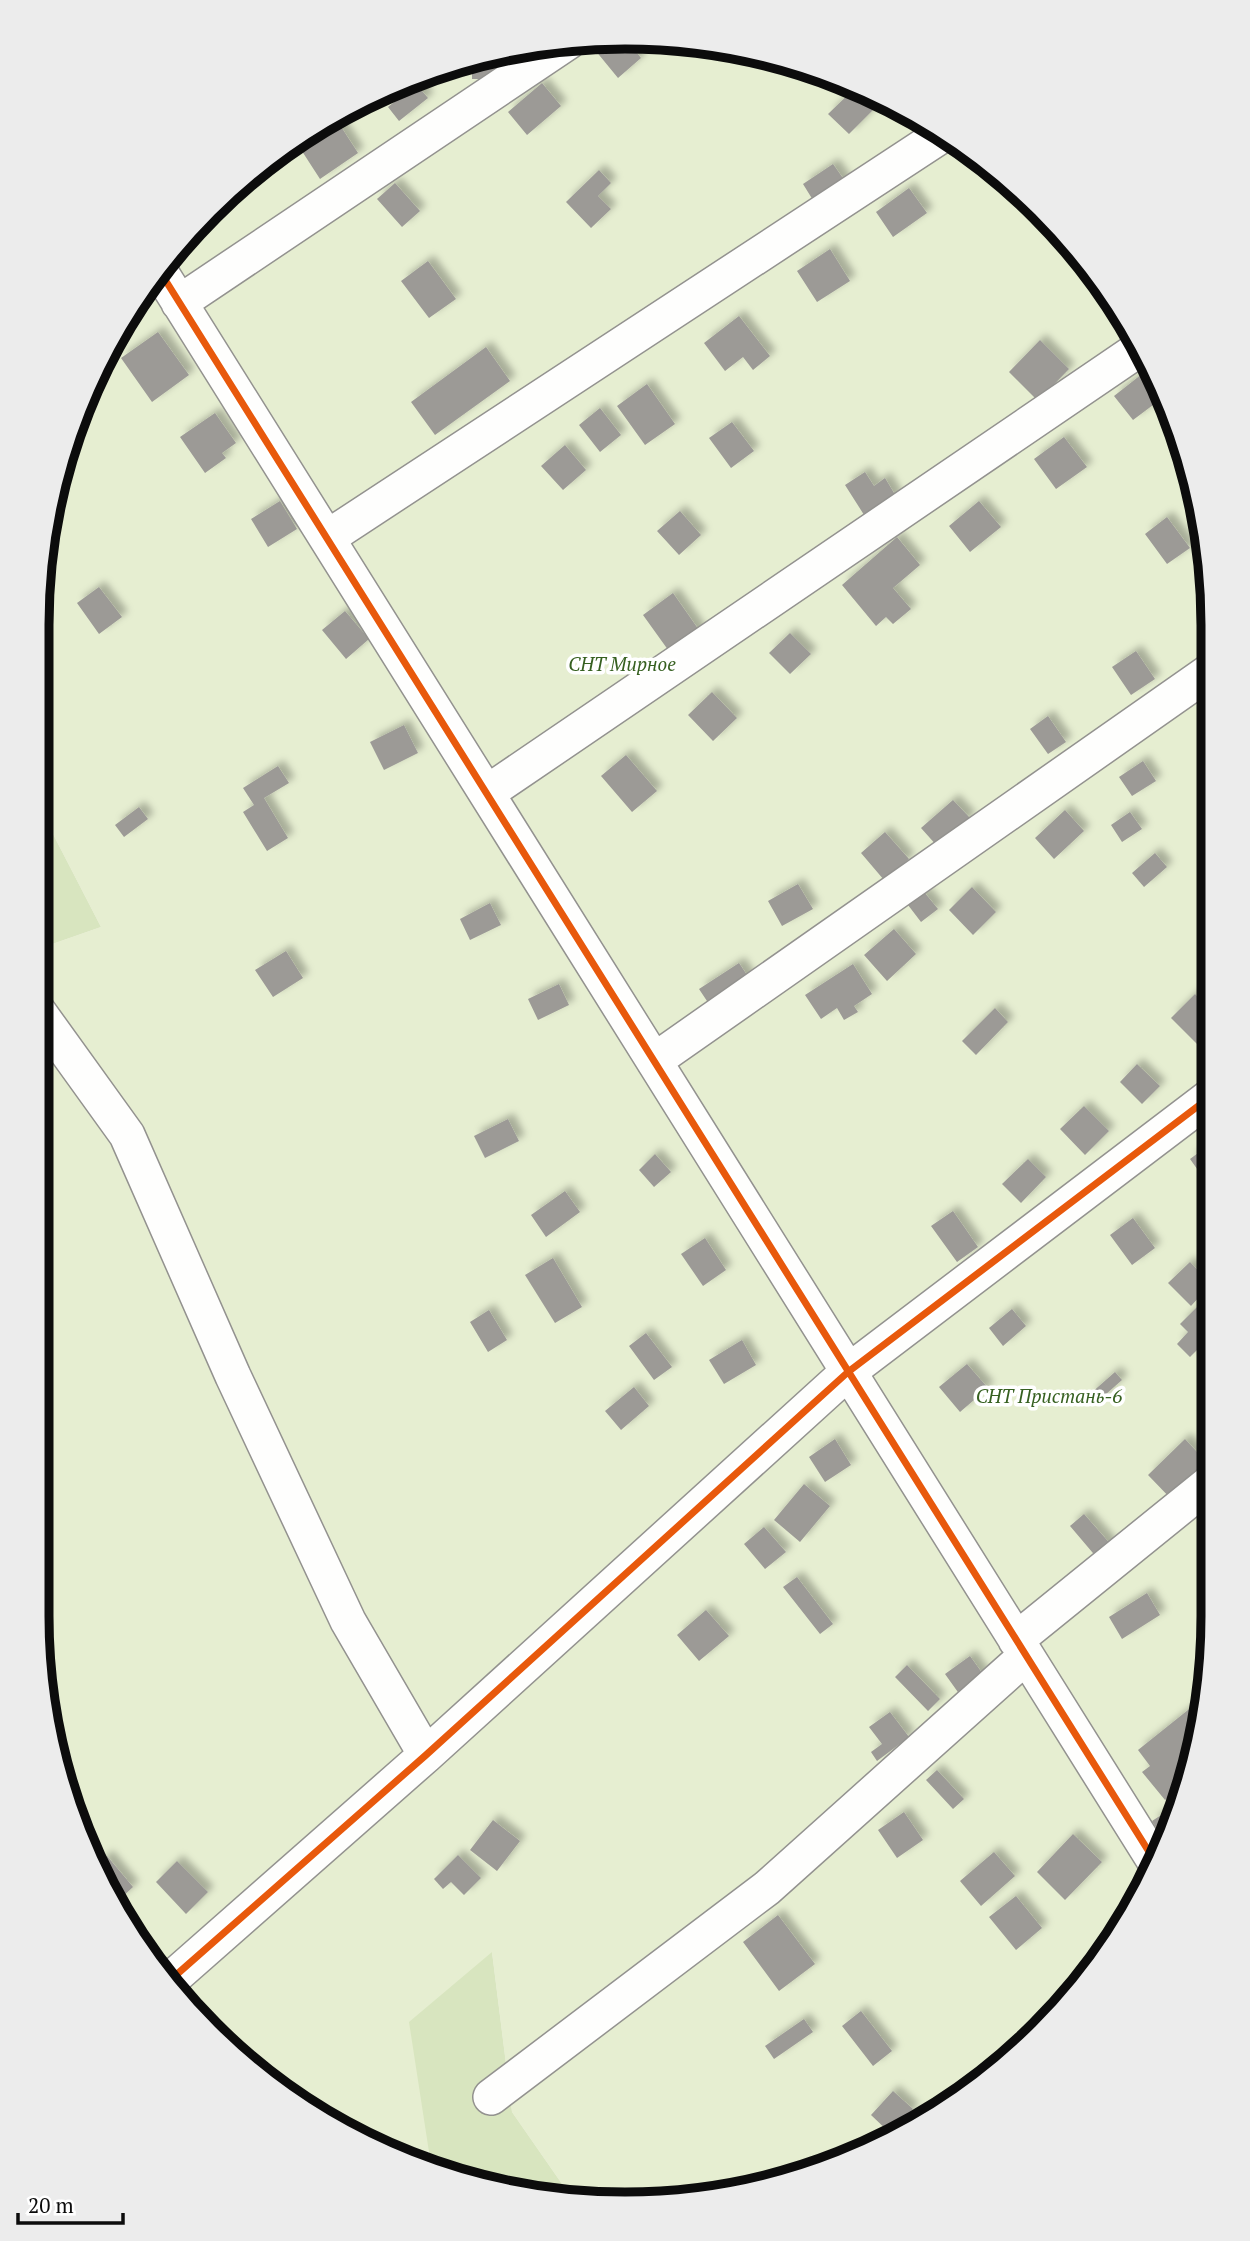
<svg xmlns="http://www.w3.org/2000/svg" width="1250" height="2241" font-family="'PT Serif',serif">
<defs>
<filter id="shadow"><feDropShadow dx="6" dy="-6" stdDeviation="3.5" flood-color="#0004"/></filter>
</defs>
<rect width="100%" height="100%" fill="#faf7f0"/>
<path fill="#e6eed1" d="M587,38l115,4 112,26 105,48 122,93 73,90 68,137 26,113 4,1105 -30,151 -48,105 -121,149 -163,101 -187,43 -94,-9 -57,-82 -20,-160 -64,201 3,12 -133,-60 -140,-131 -90,-169 -31,-189 1,-667 63,-22 -63,-122v-218l30,-151 48,-105 67,-94 84,-79 98,-61 108,-40z"/>
<path fill="#d8e5bf" d="M38,805l63,122 -63,22z
M492,1952l20,160 57,82 -97,-10 -41,-19 -22,-143z"/>
<path fill="#9c9a96" filter="url(#shadow)" d="M609,39h17l15,19 -23,20 -23,-28z
M746,52l21,5 -12,11 -12,-14z
M494,53l1,26h-23v-22z
M542,83l19,23 -34,29 -19,-23z
M416,84l12,14 -29,23 -11,-14z
M856,87l20,20 -27,27 -21,-20z
M336,119l22,34 -38,26 -22,-34z
M833,164l14,20 -31,21 -13,-21z
M599,170l12,13 -13,13 13,13 -20,19 -25,-26z
M395,183l25,28 -18,16 -25,-28z
M909,188l18,25 -34,24 -17,-25z
M830,249l20,32 -33,21 -20,-31z
M428,261l28,38 -27,19 -28,-37z
M739,316l31,40 -17,14 -10,-13 -18,14 -21,-28z
M158,332l31,43 -37,27 -31,-44z
M1040,340l29,29 -31,32 -29,-29z
M486,347l24,34 -75,54 -24,-33z
M1142,374l19,25 -28,21 -19,-24z
M647,384l28,40 -30,21 -28,-39z
M600,408l21,27 -21,17 -21,-27z
M215,413l21,30 -14,10 4,5 -21,15 -25,-36z
M732,422l22,29 -23,17 -22,-30z
M1064,437l23,30 -31,22 -22,-30z
M565,445l21,25 -23,20 -22,-24z
M865,472l9,14 11,-8 12,20 -31,20 -21,-33z
M280,501l17,28 -29,18 -17,-28z
M979,501l22,26 -31,25 -21,-26z
M680,511l21,24 -22,20 -22,-24z
M1167,517l23,31 -23,16 -22,-30z
M897,537l23,28 -27,23 18,21 -18,15 -7,-7 -10,9 -34,-41z
M99,587l23,30 -23,17 -22,-31z
M673,593l28,40 -30,21 -28,-39z
M345,611l24,28 -23,20 -24,-29z
M790,633l21,21 -21,20 -21,-21z
M1136,651l19,28 -24,16 -19,-28z
M712,692l25,26 -24,23 -25,-26z
M1048,716l18,26 -18,12 -18,-25z
M404,725l14,28 -34,17 -14,-28z
M626,755l31,36 -25,21 -31,-36z
M1143,761l13,20 -24,15 -13,-19z
M278,766l11,17 -25,15 24,40 -21,13 -24,-39 11,-7 -11,-17z
M953,800l17,18 -32,29 -17,-19z
M139,807l9,12 -24,18 -9,-12z
M1065,810l19,21 -30,28 -19,-21z
M1130,812l12,17 -20,13 -11,-17z
M885,832l24,27 -25,21 -23,-27z
M1155,853l12,14 -23,20 -12,-14z
M798,884l15,25 -31,17 -14,-25z
M972,887l24,25 -23,23 -24,-25z
M924,892l14,17 -17,13 -13,-17z
M490,903l11,22 -31,15 -10,-21z
M894,929l22,25 -29,27 -23,-26z
M286,951l17,27 -30,19 -18,-27z
M739,963l14,21 -40,26 -14,-21z
M853,964l19,30 -18,12 4,6 -14,8 -7,-12 -16,11 -16,-24z
M559,984l10,21 -31,15 -10,-21z
M1195,994l15,15v36l-6,6 -33,-33z
M995,1008l13,14 -32,33 -14,-14z
M1137,1064l23,22 -18,18 -22,-22z
M1084,1106l25,25 -24,24 -25,-26z
M508,1119l11,22 -34,17 -11,-22z
M1210,1144v43l-20,-28z
M655,1154l16,18 -17,15 -15,-17z
M1028,1159l18,18 -25,26 -19,-19z
M565,1191l15,21 -34,25 -15,-22z
M953,1211l25,36 -21,15 -26,-36z
M1133,1218l22,30 -23,17 -22,-30z
M705,1238l21,32 -23,16 -22,-32z
M553,1258l29,49 -27,16 -30,-48z
M1190,1262l21,22 -20,22 -23,-23z
M1202,1302l9,9v25l-21,21 -13,-13 11,-12 -8,-8z
M1012,1309l14,17 -23,20 -14,-18z
M489,1310l18,30 -19,12 -18,-30z
M646,1333l26,34 -18,13 -25,-34z
M742,1340l14,25 -32,19 -15,-24z
M967,1364l21,24 -28,24 -21,-25z
M1115,1372l7,8 -25,22 -7,-8z
M634,1387l15,19 -28,24 -16,-19z
M835,1439l16,26 -26,17 -16,-25z
M1185,1439l26,28 -36,36 -27,-28z
M804,1484l26,22 -30,36 -26,-22z
M1084,1514l29,33 -15,12 -28,-33z
M1212,1526v28l-14,-14z
M764,1527l22,25 -21,17 -21,-25z
M797,1577l36,47 -13,10 -37,-47z
M1147,1593l13,22 -38,24 -13,-22z
M706,1610l23,26 -30,25 -22,-26z
M970,1656l15,21 -25,18 -15,-21z
M907,1665l33,34 -12,12 -33,-34z
M1203,1698l-17,85 -21,17 -23,-28 8,-6 -12,-16z
M890,1712l19,25 -32,24 -6,-9 11,-8 -13,-17z
M937,1770l27,29 -11,10 -27,-29z
M1181,1802l1,3 -17,37 -13,-21z
M904,1812l19,28 -26,18 -19,-28z
M493,1820l27,21 -23,30 -27,-21z
M1073,1834l29,28 -37,38 -28,-28z
M994,1852l21,24 -34,30 -21,-25z
M458,1855l23,23 -17,17 -13,-13 -8,7 -9,-10z
M107,1856l26,31 -14,13 -20,-37z
M177,1861l31,31 -22,22 -30,-32z
M1016,1896l26,32 -26,22 -27,-33z
M778,1915l37,49 -36,27 -36,-49z
M861,2011l31,40 -19,15 -31,-40z
M804,2019l9,13 -39,27 -9,-13z
M893,2091l20,18 -22,25 -20,-19z"/>
<g fill="none" stroke-linecap="round" stroke-linejoin="round">
<g stroke="#93928f" stroke-width="38">
<path id="minor" d="M159,270l997,1593
M179,303l390,-262
M327,538l616,-404
M487,793l652,-444
M37,1010l90,125 106,241 115,245 78,134
M654,1061l555,-389
M1016,1640l195,-158
M167,1983l259,-228 422,-383 362,-275
M491,2097l276,-209 259,-232"/>
</g>
<use href="#minor" stroke="#fefefd" stroke-width="35"/>
<g stroke="#fff" stroke-width="11">
<path id="cycleway" d="M159,270l997,1593
M167,1983l259,-228 422,-383 362,-275"/>
</g>
<use href="#cycleway" stroke="#e8590c" stroke-width="7"/>
</g>
<g text-anchor="middle" dominant-baseline="central" stroke-width="7" stroke-linejoin="round" paint-order="stroke">
<g font-size="19" font-style="italic" fill="#366020" stroke="#fff">
<text x="622" y="663">СНТ Мирное</text>
<text x="1049" y="1395">СНТ Пристань-6</text>
</g>
</g>
<path d="M0 0H1250V2241H0ZM625 49H625A576 576 0 0 1 1201 625V1616A576 576 0 0 1 625 2192H625A576 576 0 0 1 49 1616V625A576 576 0 0 1 625 49Z" fill="#ececec" fill-rule="evenodd"/>
<path fill="none" stroke="#0c0c0c" stroke-width="9" d="M625 49H625A576 576 0 0 1 1201 625V1616A576 576 0 0 1 625 2192H625A576 576 0 0 1 49 1616V625A576 576 0 0 1 625 49Z"/>
<path d="M18 2213v10h105v-10" fill="none" stroke="#0c0c0c" stroke-width="3.5"/>
<text x="28" y="2213" font-size="21" fill="#0c0c0c" stroke="#ffffff" stroke-width="5" paint-order="stroke">20 m</text>
</svg>
